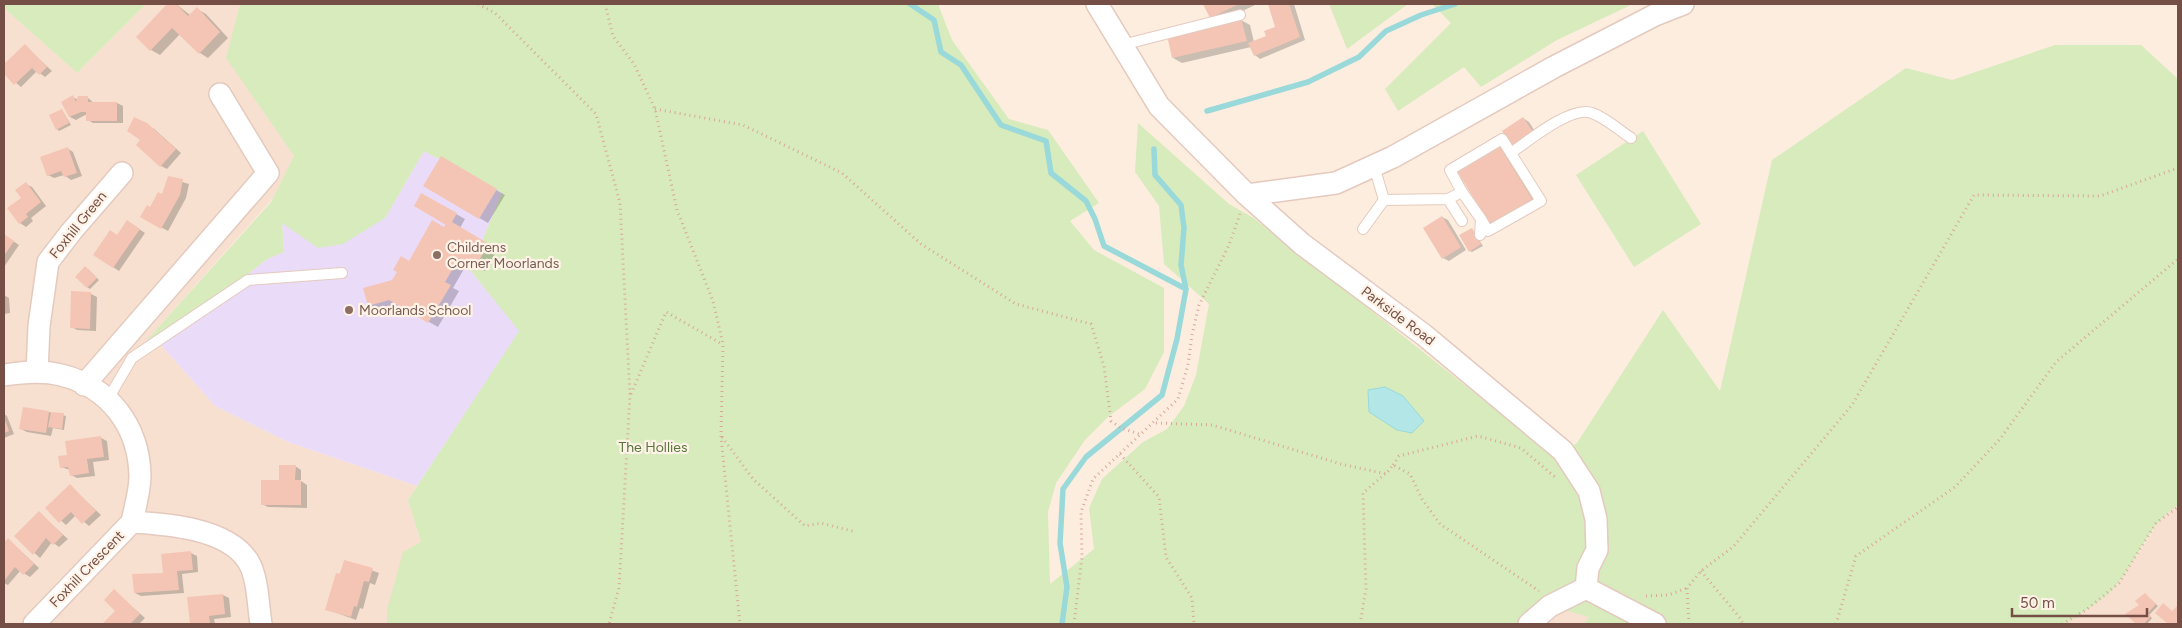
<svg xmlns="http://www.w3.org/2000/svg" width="2182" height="628" font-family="Figtree,sans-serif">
<rect width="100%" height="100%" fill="#fdeddf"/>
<path fill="#f7e0d0" d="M146,4h94l-13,54 67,98 -20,41 -128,144 14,3 55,62 73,36 129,44 -9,14 13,42 -34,68v14h-383v-616l73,65z
M2178,505v119h-113l21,-14 33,-27 45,-69z
M1543,604l47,13 -6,7h-65z"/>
<path fill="#eadcf9" d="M424,151l78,42 -32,77 50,61 -103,155 -129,-44 -73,-36 -55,-62 -14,-3 82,-51 39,-31 17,-7 -2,-29 103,-5z"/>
<path fill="#d7ebbd" d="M4,4h142l-69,69 -73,-65z
M240,4h698l14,36 57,79 39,11 51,73 -29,18 24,29 70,38v64l-19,37 -37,28 -23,23 -29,43 -8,29 2,72 44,-35 -5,-41 13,-29 41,-37 24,-13 17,-23 12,-31 13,-71 -45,-40 -5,-58 -24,-34 3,-49 91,81 23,13 52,40 252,201 21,-15 86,-133 57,81 52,-231 134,-92 46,12 103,-35h86l37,34v426c-27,17 -39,51 -58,76 -13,18 -37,31 -55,43h-481l5,-7 -46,-13 -24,20h-1132v-14l16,-58 18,-10 -13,-42 111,-169 -49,-61 32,-77 -78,-42 -39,67 -42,26 -25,4 -36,-25 2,29 -17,7 -39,31 -82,51 125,-139 23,-46 -68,-98z
M1329,4h79l-61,45z
M1432,4h201l-76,36 -76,47 -17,-20 -66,44 -13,-22 66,-66z
M1643,131l58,93 -67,43 -58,-92z"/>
<path fill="#b3e7e7" stroke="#99d9da" d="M1385,387l18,9 21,25 -12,12 -15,-3 -28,-18 -1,-22z"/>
<path fill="#0003" d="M169,4h7l14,11 7,-6 9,5 22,24 -20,20 -8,-5 -20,-19 -20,21 -9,-5 -14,-13z
M1204,4h53l-37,18 -9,-5z
M1270,4h24l11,36 -45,19 -5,-4 -4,-8 -69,16 -9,-5 68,-38 9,5 4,17 14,-6 9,-8z
M25,46l27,25 -7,6 -8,-6 -16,16 -17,-14v-7z
M73,97l5,3 10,-2 6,5h23l6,3v17h-30l-5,-3 -1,-6 -11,6 -6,-3 -7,-15z
M62,110l9,15 -12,6 -2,-2z
M1523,118l6,4 9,14 -19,13 -6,-4z
M153,128l28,25 -14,16 -6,-3z
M1498,145l9,5 33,54 -40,25 -9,-6z
M67,148l6,4 9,24 -11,4 -7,-5 -10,3 -6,-3z
M441,158l64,37 -17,28 -63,-37z
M169,178l20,6 -3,14 -18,33 -26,-14 21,-21z
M26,184l6,3 14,19 -15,12 2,3 -7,6 -6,-4 -11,-15 13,-10z
M422,195l43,24 -5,9 37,22 -12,21 -17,-9 -15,26 6,3 -21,36 -39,-22 -21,5 -9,-5 78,-81z
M1442,217l6,3 18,30 -17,11 -6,-3z
M133,225l12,8 -26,38 -24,-16z
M1472,229l11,17 -11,6 -2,-1z
M4,235l15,10 -15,22z
M88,269l11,11 -9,9 -3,-2z
M73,293l18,1 6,3 -1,34 -19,-1 -5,-3z
M4,295l5,3 1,15 -6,1z
M49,412l17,4 -2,14 -11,-2 -2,8 -24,-4 -6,-3z
M4,414l3,2 7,18 -10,4z
M101,438l6,3 2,19 -16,2 2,14 -18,2 -6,-3 -1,-5 -9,-3 7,-11z
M295,466l6,4v11l6,4v23l-39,-1 -6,-3 18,-23z
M70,486l31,29 -12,11 -13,-11 -10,10 -19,-17z
M39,513l29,26 -9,8 -7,-5 -12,16 -24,-22z
M9,540l30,28 -9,9 -10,-6 -12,14 -4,-2v-38z
M191,553l6,3 1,16 -16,2 2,19 -43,3 -6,-3 30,-19z
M345,561l34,12 -4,12 -5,-2 -7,26 -3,-1 -4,12 -30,-11z
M114,591l31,27 -6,6 -34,-1 12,-12z
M223,595l6,3 2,19 -17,2 1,5h-24l-3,-25z
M2147,596l11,10 -9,9 3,3 -5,6h-9l-11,-10 14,-9z"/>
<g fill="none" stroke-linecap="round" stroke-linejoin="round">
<path stroke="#99d9da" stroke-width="5.5" d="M910,4l24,16 7,32 20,13 40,60 45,16 5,32 35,28 9,18 9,27 82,43
M1207,111l101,-29 51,-25 27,-26 35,-16 34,-11
M1062,624l5,-37 -7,-44 3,-54 23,-32 76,-62 15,-56 9,-50 -5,-24 3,-37 -3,-23 -26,-30 -1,-26"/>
</g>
<path fill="#f4c5b5" d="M167,4h9l12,12 9,-9 23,25 -21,22 -27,-26 -22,23 -14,-14z
M1203,4h36l-29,14z
M1268,4h21l11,33 -46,19 -6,-13 18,-7 -2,-5 11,-4z
M1241,18l6,23 -75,17 -5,-23z
M25,44l22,23 -8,8 -7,-7 -18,17 -10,-11v-10z
M73,95l3,7 2,-6h10v6h29v19h-31v-9h-5l-12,5 -8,-15z
M62,109l7,14 -13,7 -7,-15z
M134,117l13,6 29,26 -16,18 -24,-22 4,-5 -13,-9z
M1523,117l10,15 -21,14 -10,-15z
M1498,144l34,55 -42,25 -34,-54z
M68,147l9,26 -13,4 -3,-6 -14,5 -7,-19z
M441,156l56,33 -18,30 -56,-33z
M168,176l15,3 -3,16 -19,34 -21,-12 7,-12 3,2 8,-15 4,2z
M26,182l15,20 -15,12 2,3 -9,7 -12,-16 14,-10 -6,-8z
M421,193l36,20 -5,9 37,22 -14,23 -16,-9 -14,24 6,3 -23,38 -39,-23 -21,6 -5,-18 29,-8 5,-8 -4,-2 8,-14 8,5 23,-41 12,7 2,-2 -32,-19z
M1442,216l19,31 -19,12 -19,-31z
M127,220l13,9 -27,39 -20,-13 17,-25 7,5z
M1472,228l9,16 -12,8 -10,-17z
M4,234l10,7 -10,15z
M85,266l12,12 -10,10 -12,-11z
M71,291l20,1 -1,37 -20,-1z
M23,407l26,4 -3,22 -27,-4z
M51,412l13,1 -2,16 -14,-2z
M4,417l5,14 -5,2z
M101,436l3,21 -17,2 2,14 -19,3 -2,-9 -8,1 -2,-12 9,-1 -2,-14z
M279,465h17l-1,15h6v25h-40v-25h18z
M70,484l26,27 -14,13 -11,-12 -12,11 -14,-15z
M39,511l24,24 -10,10 -7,-7 -13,17 -19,-19z
M8,538l26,26 -11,11 -8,-8 -11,14v-38z
M191,551l2,19 -16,1 2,19 -45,3 -2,-19 31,-1 -2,-19z
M344,560l29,8 -4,14 -5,-1 -7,26 -3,-1 -3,11 -26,-7 11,-37 4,1z
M114,589l26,25 -10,10 -27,-1 12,-12 -11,-11z
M2145,593l11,11 -8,9 3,3 -7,8h-8l-11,-10 14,-9 -4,-4z
M223,594l2,20 -16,2 1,8h-20l-3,-27z
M2163,603l9,8 6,-6v19h-10l-13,-11z"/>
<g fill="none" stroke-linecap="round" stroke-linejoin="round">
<g stroke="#e4cabe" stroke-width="12">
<path id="lane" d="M1122,45l118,-30
M1511,153c17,-12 61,-48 81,-40 14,5 27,17 39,25
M1374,166l10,34 64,-1 14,22
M1462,192l-12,-22 52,-31 39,62 -53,30 -7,-12
M1448,199l14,-7 19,27 -1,16
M1363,229l21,-29
M108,399l24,-41 116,-78 94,-7"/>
</g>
<g stroke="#e4cabe" stroke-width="24">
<path id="street" d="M1097,4l62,102 88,89 55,49 122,91 139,116 26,40 7,28 1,31 -9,18 -2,20
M1247,195l89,-12 57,-26 161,-90 101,-52 28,-11
M37,372l2,-46 9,-64 23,-30 51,-59
M4,375c19,-3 38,-5 57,0 49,12 78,52 79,101 0,15 -5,31 -8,46
M84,385l184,-212 -48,-79
M1586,588l69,36
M34,624l98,-102c34,2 95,6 116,39 10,16 10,44 13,63
M1529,624l21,-18 36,-18"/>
</g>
<path stroke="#d9a899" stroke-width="3" stroke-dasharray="1 4" stroke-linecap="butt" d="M478,4l17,9 101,101 24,89 10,192 -11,193 -10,36
M605,4l8,32 21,28 21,45 22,101 36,91 10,43 -2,93 19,187
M655,109l88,16 99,48 79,71 95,60 75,20 13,42 7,55 10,7 21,7
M631,394l35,-82 56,32
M1156,423l56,2 129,39 45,10 7,-9 17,9 12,25 18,25 99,67
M722,437l31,42 52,47 16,-3 35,9
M1120,454l39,43 7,60 26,41 2,26
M1393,465l6,-9 79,-20 43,12 34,29
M1701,571l39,47 3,6
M1646,596l22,-1 19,-7
M1074,624l8,-67 -1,-45 12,-33 85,-80 10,-34 4,-30 7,-30 30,-60 11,-31
M1360,624l6,-35 -3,-96 22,-19
M1689,624l-2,-36 14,-17 32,-24 119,-142 122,-210 126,1 78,-28
M1836,624l20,-68 99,-69 45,-48 56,-77 122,-103
M2062,624l24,-14 33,-27 37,-60 22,-16"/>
<use href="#lane" stroke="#fff" stroke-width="10"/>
<use href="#street" stroke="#fff" stroke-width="21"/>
</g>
<g fill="#8d6e63" stroke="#fff2e6" stroke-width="2">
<circle cx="437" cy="255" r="5"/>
<circle cx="349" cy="310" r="5"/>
</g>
<g text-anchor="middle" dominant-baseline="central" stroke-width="4.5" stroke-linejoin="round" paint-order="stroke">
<g font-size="14" fill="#754f46" stroke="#fff2e6">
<text transform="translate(78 225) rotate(-51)">Foxhill Green</text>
<text transform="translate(1398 316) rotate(37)">Parkside Road</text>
<text transform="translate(87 569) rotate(-46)">Foxhill Crescent</text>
</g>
<g font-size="14" fill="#785e54" stroke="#fff2e6" text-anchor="start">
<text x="447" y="247">Childrens<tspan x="447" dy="16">Corner Moorlands</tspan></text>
<text x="359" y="310">Moorlands School</text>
</g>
<g font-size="14" fill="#55753b" stroke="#fff2e6">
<text x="653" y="447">The Hollies</text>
</g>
</g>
<rect width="2182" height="628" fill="none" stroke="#754f46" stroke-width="10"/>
<path d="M2012 608v8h135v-8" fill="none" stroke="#754f46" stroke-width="2.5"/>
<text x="2020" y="608" font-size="15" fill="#754f46" stroke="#fff2e6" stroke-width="4" paint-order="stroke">50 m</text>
</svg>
